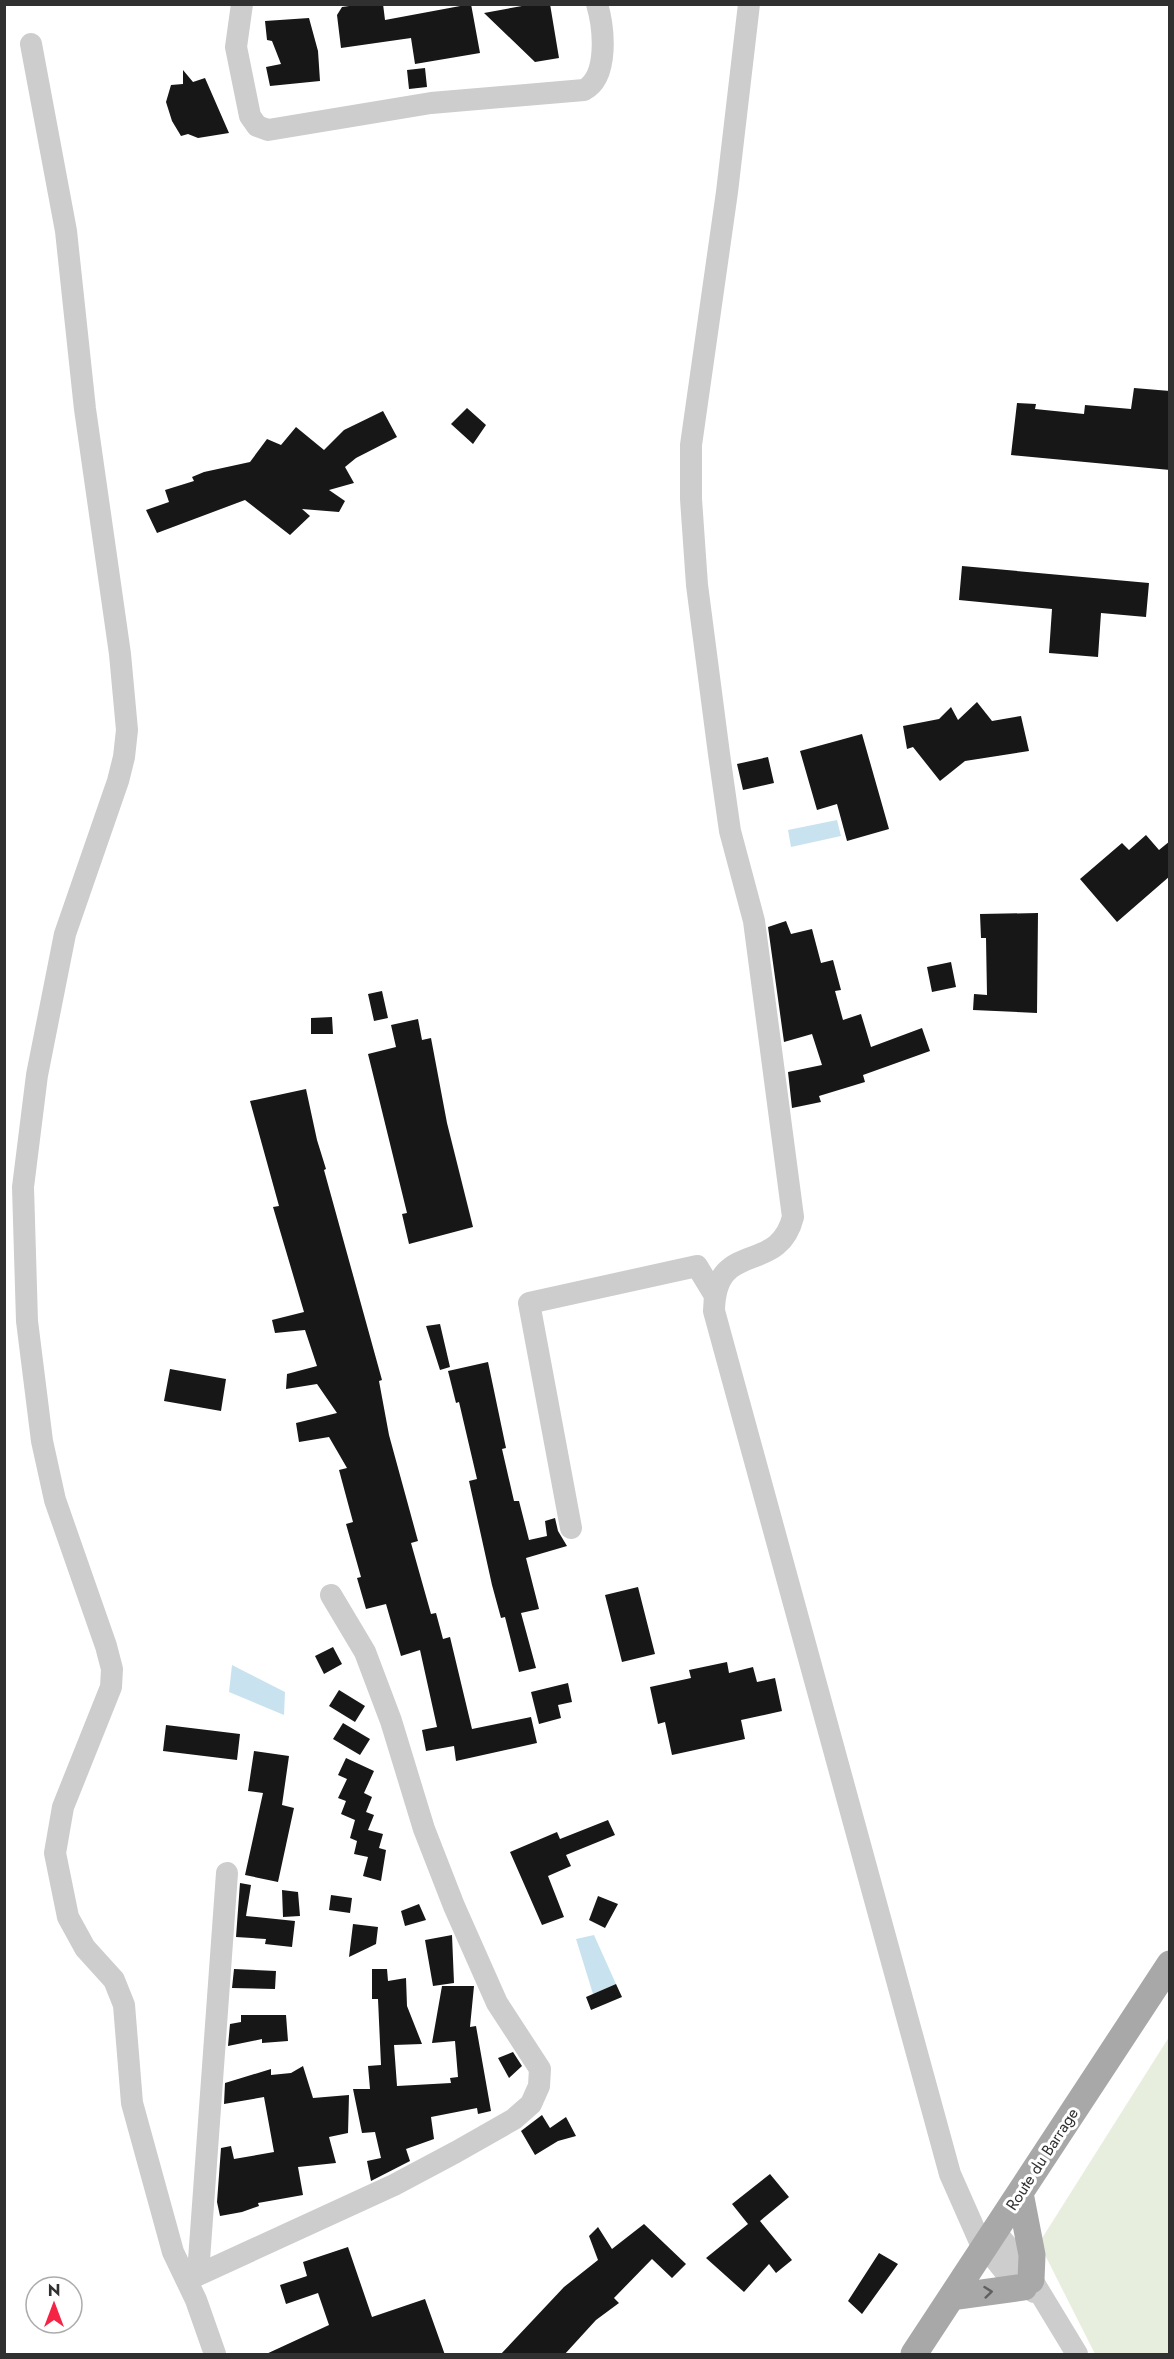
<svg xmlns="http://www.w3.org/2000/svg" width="1174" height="2359" font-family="Jost,sans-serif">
<rect width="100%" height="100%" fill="#fff"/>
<path fill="#e8eedd" d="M1169,2037v317h-74l-56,-111z"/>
<path fill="#c8e3ef" d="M837,820l4,16 -50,11 -3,-17z
M232,1665l53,27 -1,23 -55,-23z
M594,1935l22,49 -23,10 -17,-55z"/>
<path fill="#171717" d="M363,4h20l2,16 86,-16 9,49 -65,11 -4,-26 -70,10 -4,-33 5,-8z
M533,4h17l9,54 -24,4 -51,-49z
M309,18l9,33 2,30 -50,5 -4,-19 15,-3 -9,-23 -5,-1 -2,-19z
M425,68l2,19 -18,2 -2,-19z
M183,70l10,12 12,-4 24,55 -31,5 -10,-4 -7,2 -9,-15 -6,-19 5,-17 12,-1z
M1134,388l36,3v79l-159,-15 6,-52 19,1 -1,5 49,5 1,-9 46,4z
M467,408l19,17 -13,19 -22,-20z
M383,411l14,26 -41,21 -11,9 9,16 -25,7 16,11 -6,11 -37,-3 8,7 -20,19 -45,-35 -88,33 -11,-23 23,-8 -4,-12 29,-9 -2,-4 12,-5 46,-10 17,-23 14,6 15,-18 28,23 20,-20z
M962,566l187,17 -3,34 -45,-4 -3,44 -49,-4 3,-44 -93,-9z
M977,702l15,19 29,-5 8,35 -64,10 -25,20 -27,-34 -6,2 -4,-23 36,-7 12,-12 7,13z
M862,734l27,95 -42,12 -10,-37 -20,6 -17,-59z
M768,757l6,26 -31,7 -6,-26z
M1146,835l13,15 11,-9v35l-53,46 -37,-43 42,-36 7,7z
M1038,913l-1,100 -64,-3 1,-16 13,1 -1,-57h-5l-1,-24z
M786,921l5,13 21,-5 9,34 12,-3 8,30 -6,1 8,29 18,-6 10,33 51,-19 8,23 -67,24 2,7 -46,14 2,6 -29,6 -4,-36 34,-7 -10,-31 -28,8 -16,-115z
M951,962l5,25 -24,5 -5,-25z
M382,991l6,27 -14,3 -6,-27z
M332,1017l1,17h-22v-16z
M418,1019l4,21 9,-2 16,85 26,104 -64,17 -7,-30 5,-1 -39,-159 28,-7 -5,-22z
M306,1089l11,51 9,29 -2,1 58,210 -3,1 10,54 29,106 -7,2 20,71 5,-1 7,26 7,-2 22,92 59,-12 6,26 -81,18 -2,-15 -28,5 -4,-21 15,-3 -17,-77 -19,6 -15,-52 -20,5 -9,-31 4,-1 -15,-53 7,-2 -14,-52 8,-2 -18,-31 -30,5 -3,-19 41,-10 -20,-29 -31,5 1,-15 30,-8 -12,-36 -30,3 -3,-13 32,-8 -31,-105 6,-1 -29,-105z
M440,1324l10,43 -10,3 -14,-44z
M488,1362l18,86 -4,1 12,52h5l10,39 18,-4 -2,-15 10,-3 3,13 9,15 -41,12 13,51 -18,4 15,55 -17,4 -14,-55 -4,1 -9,-33 -23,-104 8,-2 -18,-77 -3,1 -8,-32z
M170,1369l56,10 -5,32 -57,-10z
M638,1587l17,67 -33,8 -17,-67z
M333,1647l9,17 -18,10 -9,-18z
M727,1662l2,11 24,-6 4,15 18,-4 7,33 -41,9 4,19 -73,16 -7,-33 -7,2 -8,-37 41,-9 -2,-8z
M568,1683l4,19 -14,3 3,13 -22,6 -8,-32z
M339,1690l26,16 -10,16 -26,-16z
M343,1723l27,16 -10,16 -27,-16z
M166,1725l74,9 -3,26 -74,-9z
M254,1751l35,5 -7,49 12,3 -16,74 -33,-7 18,-82 -15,-2z
M346,1758l28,13 -10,22 8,4 -6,15 8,3 -6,15 15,4 -4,14 7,2 -5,31 -18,-5 5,-19 -14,-3 3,-13 -7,-3 5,-18 -14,-6 5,-13 -8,-3 9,-19 -9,-4z
M608,1820l7,15 -49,20 5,11 -23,10 16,41 -22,8 -32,-73 47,-20 3,7z
M240,1883l11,2 -5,31 49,5 -3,26 -27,-3 1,-5 -30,-2z
M282,1890l16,2 2,24 -17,1z
M331,1895l21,3 -2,15 -21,-3z
M598,1896l20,8 -13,24 -16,-8z
M419,1904l7,16 -21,6 -4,-15z
M353,1924l25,3 -2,17 -27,13z
M452,1935l2,48 -21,3 -8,-46z
M234,1969l42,2 -1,18 -43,-1z
M372,1969h15l1,12 18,-3 1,28 15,38 -28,1 3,41 54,-3 -1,-5 8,-1 -3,-36 -23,2 10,-57h32l-4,41 6,-1 15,85 -13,3 -1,-6 -46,9 3,22 -28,10 4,12 -39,20 -4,-20 14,-3 -6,-26 -13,1 -9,-44h17l-2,-23 13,-1 -3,-66h-6z
M616,1984l6,13 -31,13 -5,-13z
M241,2015h45l2,26 -26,2v-4l-34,7 2,-22 11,-2z
M513,2052l9,14 -13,12 -11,-20z
M303,2066l10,32 36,-3 -1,38 -19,4 7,26 -38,4 5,28 -45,8 1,3 -17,6 -22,4 -3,-14 4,-54 10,-2 3,13 40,-7 -10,-55 -40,7 1,-21 46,-14v6l20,-2z
M542,2115l8,13 16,-11 10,19 -18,5 -23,14 -14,-24z
M770,2174l19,23 -29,24 32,39 -16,13 -7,-9 -25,28 -38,-34 42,-34 -16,-20z
M644,2224l42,40 -14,14 -20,-19 -38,39 5,5 -23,17 -32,35h-64l64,-68 34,-27 -9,-24 9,-9 14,22z
M348,2247l24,70 53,-18 20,56h-181l65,-30 -11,-32 -32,11 -6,-19 27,-9 -4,-14z
M879,2253l19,11 -36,50 -14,-13z"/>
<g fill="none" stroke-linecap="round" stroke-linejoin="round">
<path stroke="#cdcdcd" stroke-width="22" d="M242,4l-6,43 14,69 7,10 11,4 163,-27 153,-13c25,-13 20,-62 13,-86
M749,4l-22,188 -36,253v54l6,86 22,169 11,77 24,90 39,296c-15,60 -78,20 -79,94l236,863 34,77
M31,44l35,187 19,178 35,245 7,76 -3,27 -6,24 -53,153 -28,141 -14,112 4,134 15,120 13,59 51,146 6,23 -1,18 -48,120 -8,46 13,64 17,31 29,32 10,25 8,98 41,149 23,48 19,54
M571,1528l-42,-225 168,-37 17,28
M996,2232l30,38 51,84
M986,2248l20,25 28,19
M198,2274l29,-401
M187,2280l207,-95 62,-33 58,-33 17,-15 8,-18 1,-17 -43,-66 -43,-97 -30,-77 -33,-108 -26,-69 -34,-57"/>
<path stroke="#a8a8a8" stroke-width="27" d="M1020,2193l12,62 -1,25
M952,2297l72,-10
M914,2354l256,-390"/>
</g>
<defs><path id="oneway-chevron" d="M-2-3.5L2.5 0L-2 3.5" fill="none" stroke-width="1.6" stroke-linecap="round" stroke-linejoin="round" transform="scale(1.5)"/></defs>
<use stroke="#606060" href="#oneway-chevron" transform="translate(988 2292) rotate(-6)"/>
<g text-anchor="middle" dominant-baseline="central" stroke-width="6" stroke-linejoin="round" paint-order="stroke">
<g font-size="16" fill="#303030" stroke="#fff">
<text transform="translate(1042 2159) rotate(-57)">Route du Barrage</text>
</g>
</g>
<rect width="1174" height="2359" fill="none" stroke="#303030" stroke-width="12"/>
<g transform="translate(54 2305)"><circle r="28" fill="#ffffff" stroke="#acacac" stroke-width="1.5"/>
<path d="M0-4.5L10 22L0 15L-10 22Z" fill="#f52445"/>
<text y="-9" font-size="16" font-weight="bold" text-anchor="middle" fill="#303030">N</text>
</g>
</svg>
